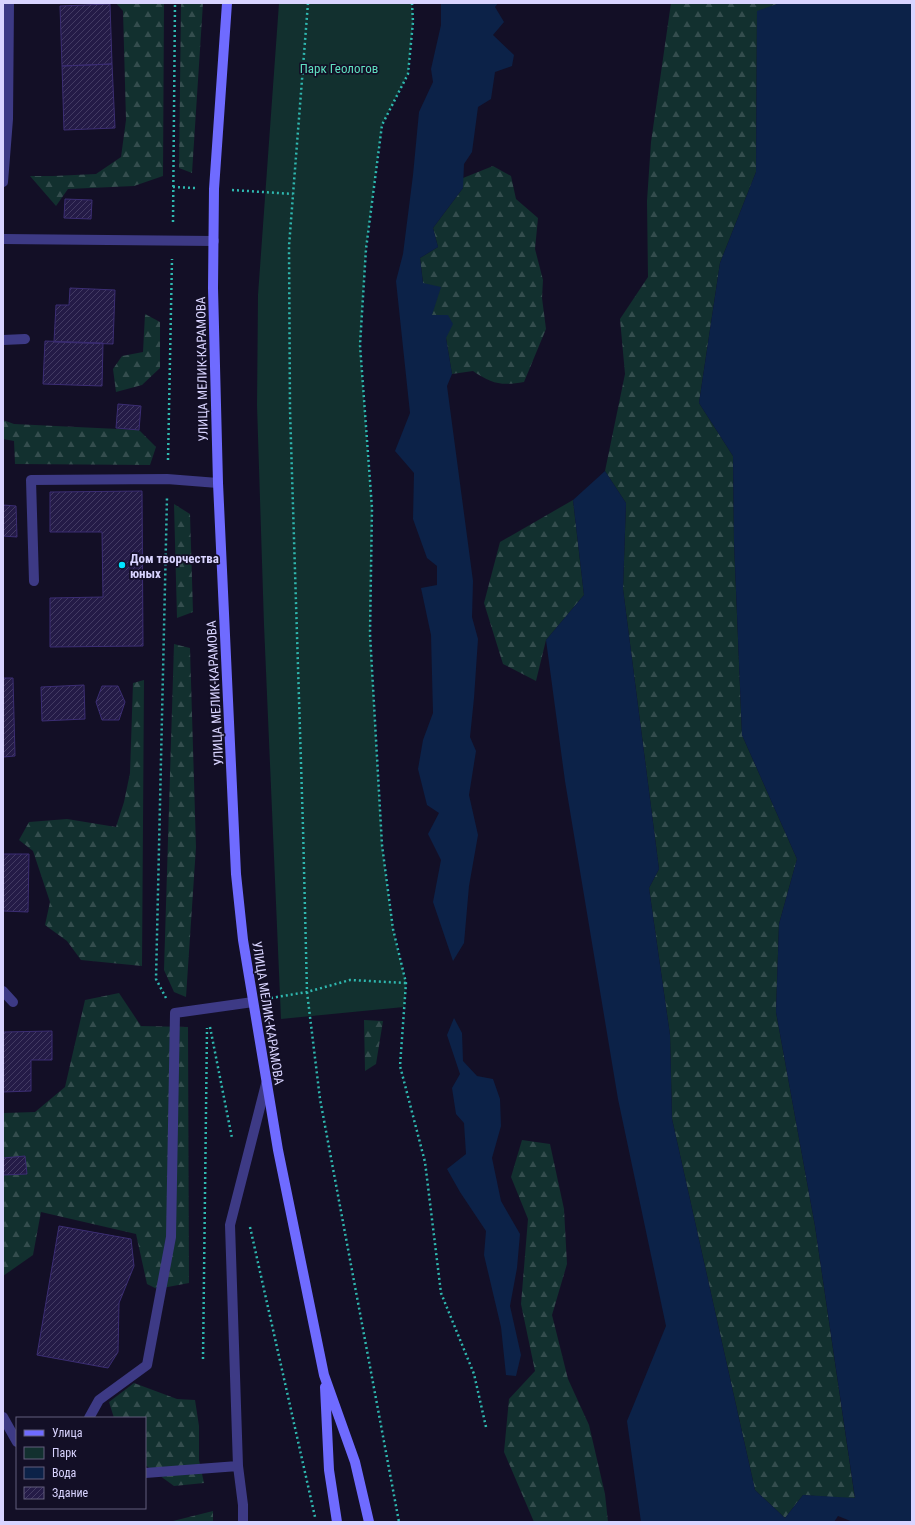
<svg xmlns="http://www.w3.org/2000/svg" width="915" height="1525" font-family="'Roboto Condensed',sans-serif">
<defs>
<pattern id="forest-firs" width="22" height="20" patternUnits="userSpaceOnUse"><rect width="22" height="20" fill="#12302f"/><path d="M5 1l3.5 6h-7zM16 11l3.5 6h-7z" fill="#344d4e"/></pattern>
<pattern id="building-hatch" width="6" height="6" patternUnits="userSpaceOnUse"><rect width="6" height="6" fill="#241b47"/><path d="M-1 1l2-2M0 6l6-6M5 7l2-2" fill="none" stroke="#433b63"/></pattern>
</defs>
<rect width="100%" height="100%" fill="#130f26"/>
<path fill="url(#forest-firs)" d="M116,3h48l-1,173 -29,10 -66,3 -12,17 -26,-30h23l43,-2 25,-17 5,-37 -3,-109z
M181,3h22l-11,170 -13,-5z
M671,3h109l-23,9 -1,160 -36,91 -21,140 34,53 1,86 8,193 55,124 -18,65 -3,88 39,214 40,273 -52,-4 -18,23 -30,-28 -83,-371 -2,-84 -21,-147 10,-19 -36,-280 3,-86 -21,-32 20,-97 -5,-55 28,-42 -1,-76 4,-59z
M493,166l18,10 5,23 22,19 -3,31 8,31 -1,18 4,31 -22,53c-23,4 -32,2 -51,-11l-21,3 -6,-36 -14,-23 -9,-32 -3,-25 18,-11 -5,-19 30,-40v-10z
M145,314l15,8v46l-18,17 -26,7 -3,-23 9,-13 21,-4z
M3,420l11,4 125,6 17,17 -6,18 -135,-1 -1,-23 -11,-2z
M573,500l11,95 -38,45 -10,41 -33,-17 -19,-61 16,-61z
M174,504l16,10 3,98 -16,6z
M174,644l16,4 6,199 -10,150 -12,-5 -10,-22z
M144,680l-2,286 -61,-6 -14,-19 -22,-16 5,-23 -17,-51 -14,-11 10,-18 38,-3 49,8 8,-25 6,-29 3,-90z
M119,993l22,33 47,1 1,256 -32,6 -10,-5 -11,-50 -95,-22 -8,43 -30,21v-163l32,-1 30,-25 20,-87z
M364,1020l19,1 -7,43 -11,7z
M522,1140l28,4 14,65 3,55 -15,51 16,64 21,46 16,69 3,28h-74l-30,-70 5,-53 26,-28 -14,-67 7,-85 -17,-42z
M134,1383l43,16 18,1 4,26v34l5,23 -30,3 -29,-21v-47h-31l-5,-16z
M213,1511v11h-44z"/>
<path fill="#12302f" d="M279,3h133l1,19 -5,52 -26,51 -16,124 -6,96 12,163 -2,126 12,211 11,84 13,54 -2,24 -123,12 -17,-394 -7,-220 1,-110z"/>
<path fill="#0c2248" d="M441,3h57l-3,4 9,15 -11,13 21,20 -2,11 -17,6 -4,27 -13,8 -6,45 -8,12 -1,24 -30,40 5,19 -18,11 3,25 18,4 -9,28h16l5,9 -7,14 6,36 -5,12 26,195 -1,36 6,22 -4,59 -4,39 6,14 -7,44 9,40 -9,51 -5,57 -11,18 -20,-59 8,-42 -13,-26 11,-21 -12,-8 -9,-36 5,-29 10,-27 -2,-78 -10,-47 16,-3v-19l-10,-8 -14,-39 1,-46 -19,-22 15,-38 -14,-132 7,-27 10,-79 6,-63 14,-30 -2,-13 10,-44z
M780,3h132v1519h-59l-15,-6 -4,6h-193l-14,-101 39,-95 -48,-227 -53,-318 -19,-141 38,-45 -11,-95 32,-29 21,32 -3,86 36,280 -10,19 21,147 2,84 83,371 30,28 18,-23 52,3 -40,-272 -39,-214 3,-88 18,-65 -55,-124 -8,-193 -1,-86 -34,-53 21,-140 36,-91 1,-161z
M454,1018l8,15 1,28 14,15 16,3 7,20 1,27 -9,32 9,43 19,33 -3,34 -7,38 11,49 -5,21 -10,-1 -5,-48 -17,-72 2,-24 -26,-39 -13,-23 19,-15 -2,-31 -8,-9 -4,-26 8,-14 -13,-39z"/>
<path fill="url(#building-hatch)" stroke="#3b2d73" d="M110,4l2,60 -50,2 -2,-60z
M112,64l3,64 -51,2 -2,-64z
M65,199l27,1 -1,19 -27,-1z
M70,288l45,2 -2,54 -59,-2 2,-37h13z
M45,341l58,2 -1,43 -59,-2z
M118,404l23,2 -2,24 -23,-2z
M142,491l1,155 -93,1v-49l53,-1 -1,-65h-52v-40z
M3,505l13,1 1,31 -14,-1z
M3,678h10l2,78 -12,1z
M84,685l1,34 -43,2 -1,-34z
M102,686h16l7,16 -6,18h-17l-6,-18z
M3,844v10h26l-1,58 -25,-1z
M52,1031v29h-21v31l-28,1v-60z
M25,1156l2,18 -24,1v-17z
M59,1226l72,13 3,27 -15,37 -1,49 -10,16 -71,-13z"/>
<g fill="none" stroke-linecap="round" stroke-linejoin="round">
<path stroke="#2fb8b0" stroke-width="2.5" stroke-dasharray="2 3" stroke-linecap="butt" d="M308,3l-19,243 1,164 13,418 4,164 13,107 79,423
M412,3l1,19 -5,52 -26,51 -16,124 -6,96 12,163 -2,126 12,211 11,84 13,54 -6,83 25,96 16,131 33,81 12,53
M173,187l22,1
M232,190l61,4
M173,222l2,-219
M168,460l4,-201
M166,998l-10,-19 11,-482
M271,998l36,-6 43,-12 56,3
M210,1027l22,111
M250,1227l65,290
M203,1359l4,-331"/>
<path stroke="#3d3a85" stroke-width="10" d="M3,340l22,-1
M34,581l-3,-101 136,-1 51,4
M3,991l10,11
M3,1417l14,25
M89,1418l10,-18 48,-35 24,-128 4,-224 78,-11
M145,1473l93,-7
M243,1522v-17l-5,-39 -8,-241 36,-141"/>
<path stroke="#3d3a85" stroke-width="10" d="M3,182l5,-63 1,-116
M3,239l211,2"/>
<path stroke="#6f6bff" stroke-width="10" d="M227,3l-13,186 -1,99 5,195 18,391 7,66 35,210 46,225 31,87 14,60
M325,1387l4,83 8,52"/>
</g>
<circle fill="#00e5ff" stroke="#130f26" stroke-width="1.5" cx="122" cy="565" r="4"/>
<g text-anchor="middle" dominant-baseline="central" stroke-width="3.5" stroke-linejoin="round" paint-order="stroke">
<g font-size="13" fill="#5fe0c0" stroke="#130f26">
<text x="339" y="68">Парк Геологов</text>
</g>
<g font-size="13" fill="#d9d4ff" stroke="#130f26">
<text transform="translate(202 369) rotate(-91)">УЛИЦА МЕЛИК-КАРАМОВА</text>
<text transform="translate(215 693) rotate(-93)">УЛИЦА МЕЛИК-КАРАМОВА</text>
<text transform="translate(268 1013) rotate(81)">УЛИЦА МЕЛИК-КАРАМОВА</text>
</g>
<g font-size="13" font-weight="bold" fill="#d9d4ff" stroke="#130f26" text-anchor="start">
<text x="130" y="558">Дом творчества<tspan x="130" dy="15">юных</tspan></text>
</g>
</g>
<rect width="915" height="1525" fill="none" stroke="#d9d4ff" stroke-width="8"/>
<rect x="16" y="1417" width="130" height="92" fill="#130f26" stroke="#625e7d"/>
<rect x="24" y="1430" width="20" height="6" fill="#6f6bff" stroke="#625e7d"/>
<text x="52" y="1437" font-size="12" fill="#d9d4ff">Улица</text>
<rect x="24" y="1447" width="20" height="12" fill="#12302f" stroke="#625e7d"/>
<text x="52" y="1457" font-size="12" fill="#d9d4ff">Парк</text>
<rect x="24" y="1467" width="20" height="12" fill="#0c2248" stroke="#625e7d"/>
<text x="52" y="1477" font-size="12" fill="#d9d4ff">Вода</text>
<rect x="24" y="1487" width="20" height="12" fill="url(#building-hatch)" stroke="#625e7d"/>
<text x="52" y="1497" font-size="12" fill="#d9d4ff">Здание</text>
</svg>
